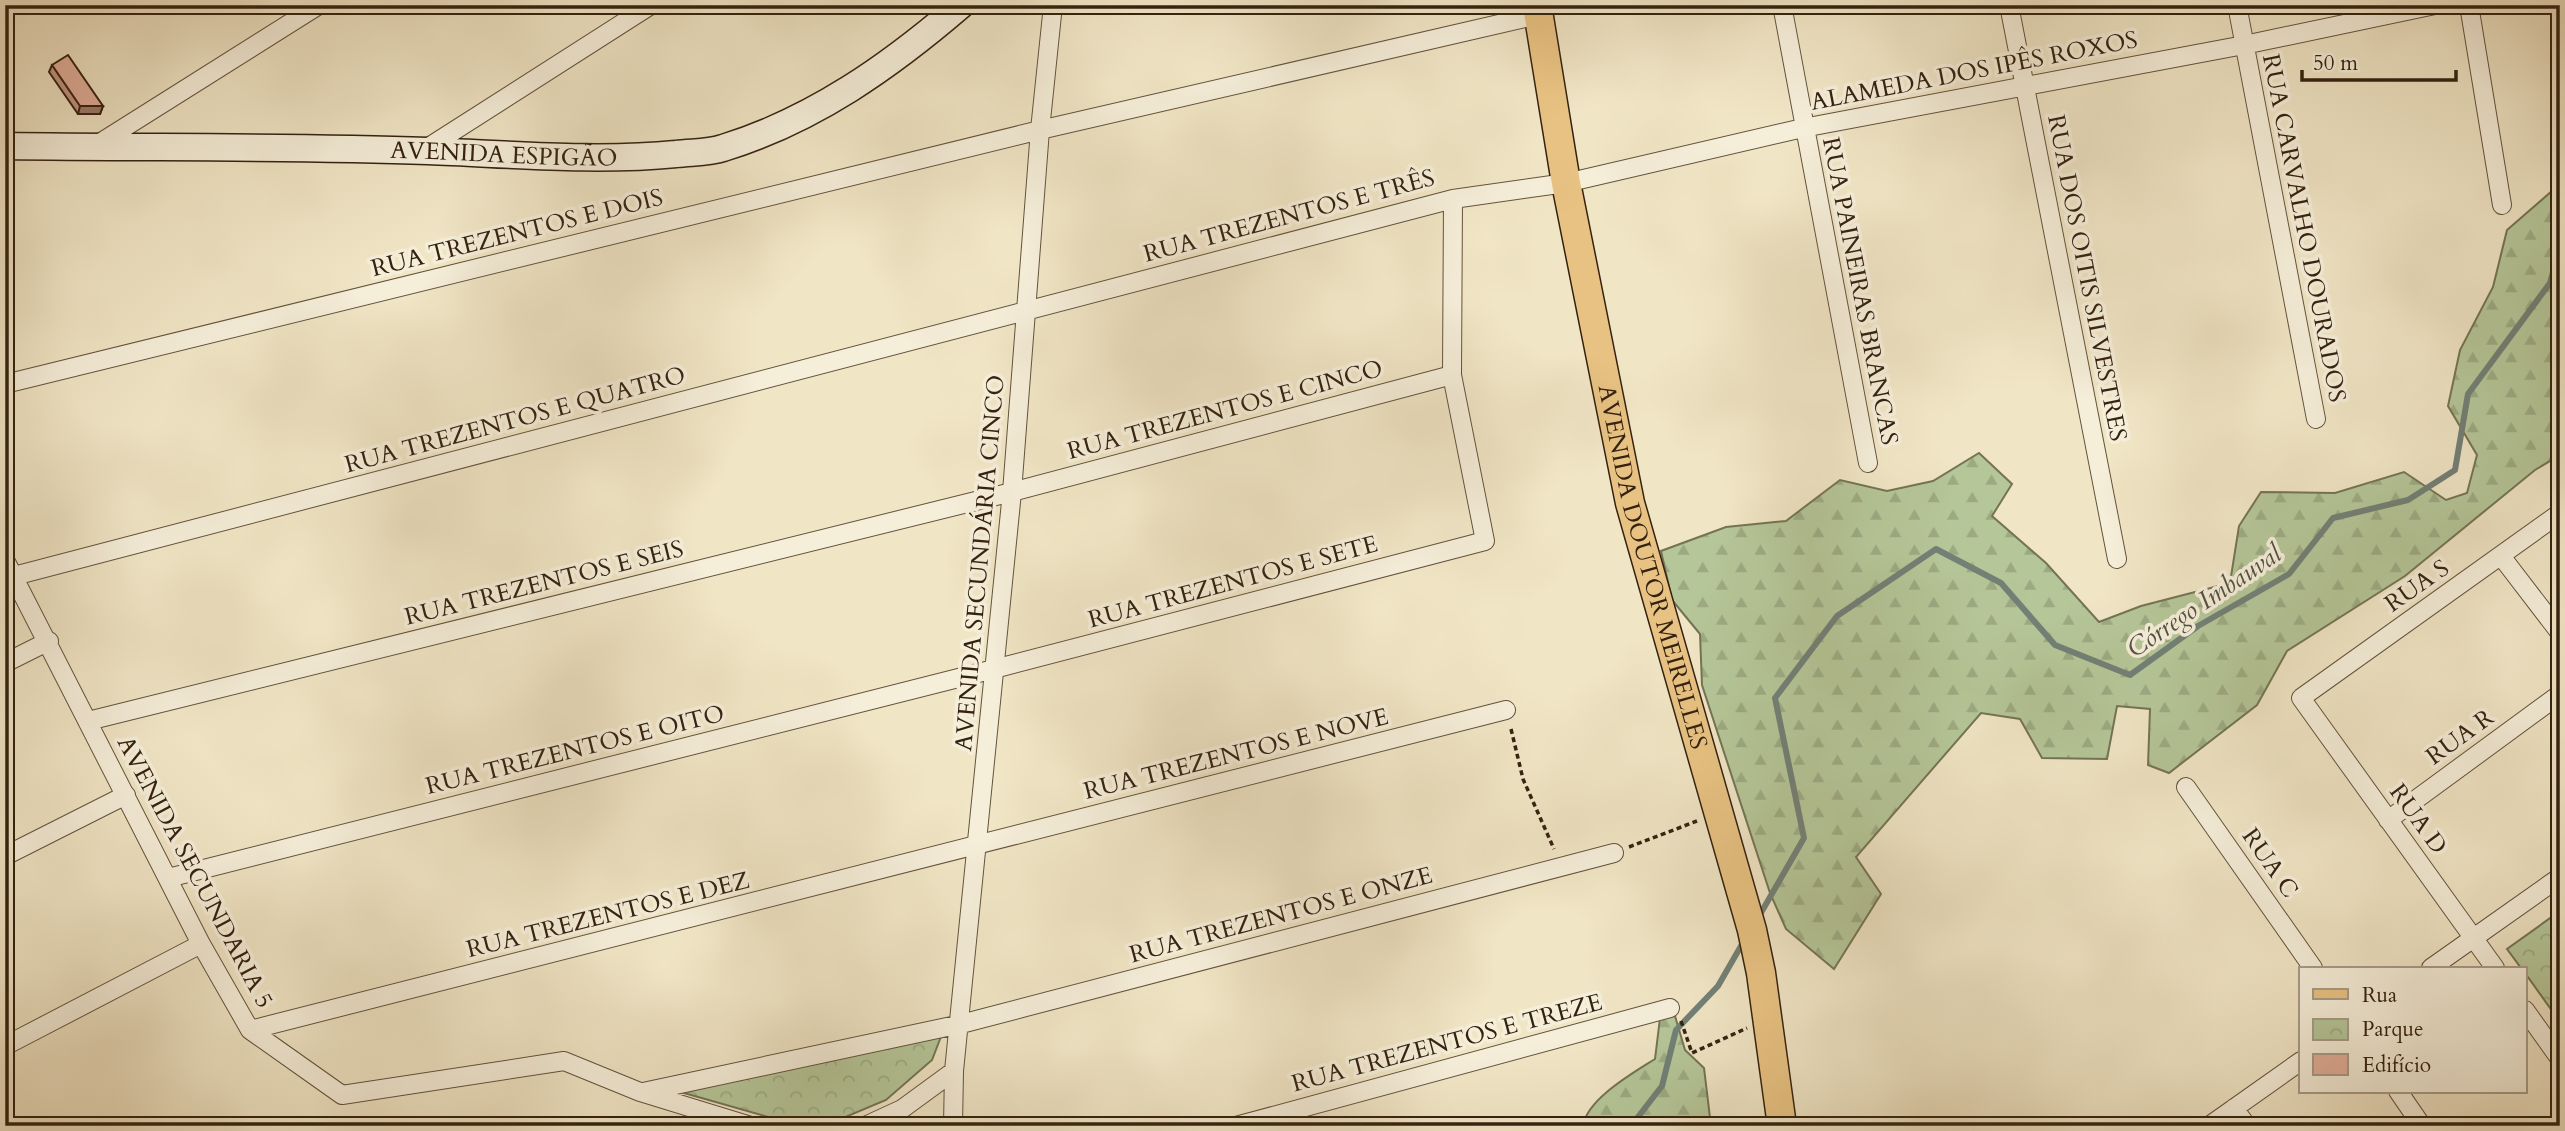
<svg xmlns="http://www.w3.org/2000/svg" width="2565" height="1131" font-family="Cardo,serif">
<defs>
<pattern id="forest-firs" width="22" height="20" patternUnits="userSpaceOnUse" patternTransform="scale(1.75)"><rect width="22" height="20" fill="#b5c698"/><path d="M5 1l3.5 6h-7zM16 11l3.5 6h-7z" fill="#9caa82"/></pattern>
<pattern id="park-crowns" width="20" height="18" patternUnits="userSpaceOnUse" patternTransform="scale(1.75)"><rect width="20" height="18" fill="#b5c698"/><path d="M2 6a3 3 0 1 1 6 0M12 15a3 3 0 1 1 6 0" fill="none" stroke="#9caa82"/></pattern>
</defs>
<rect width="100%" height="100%" fill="#f0e5c5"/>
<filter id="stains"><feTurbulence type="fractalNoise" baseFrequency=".00286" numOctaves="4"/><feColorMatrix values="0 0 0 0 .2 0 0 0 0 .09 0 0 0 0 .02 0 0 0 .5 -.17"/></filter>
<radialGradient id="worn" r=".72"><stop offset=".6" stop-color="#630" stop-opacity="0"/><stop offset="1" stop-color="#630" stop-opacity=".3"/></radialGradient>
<path fill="url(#forest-firs)" stroke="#747454" stroke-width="2" d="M2560,184v271l-25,15 -130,106 -118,75 -30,54 -88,68 -21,-8 2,-56 -33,-3 -10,53 -65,-1 -22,-39 -39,-6 -125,144 25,37 -47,75 -48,-40 -16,-36 -68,-208 -2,-51 -28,-34 -11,-49 65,-24 60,-6 54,-41 47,11 46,-10 46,-28 33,31 -20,32 54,47 53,59 42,-16 89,-23 9,-57 22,-34 74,1 69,-21 42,28 21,-7 10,-38 -29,-49 12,-56 33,-63 14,-57z
M1669,1012l6,4 10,34 19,18 7,58h-128c4,-27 50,-53 72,-67l5,-41z"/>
<path fill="url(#park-crowns)" stroke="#747454" stroke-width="2" d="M2560,911v111l-35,-49v-5h-4l-14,-19z
M942,1034l-10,26 -46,40 -50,21 -57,-1 -102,-29z"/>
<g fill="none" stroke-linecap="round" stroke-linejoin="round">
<path stroke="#728076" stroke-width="6" d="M1758,918l46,-80 -29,-140 62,-82 99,-67 65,34 54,62 75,30 68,-49 91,-52 44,-56 75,-18 47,-30 13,-76 82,-111 10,-36
M1631,1126l31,-40 14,-56 42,-44 27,-47"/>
<g stroke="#63533d" stroke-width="20">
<path id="street" d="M1782,5l86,458
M2009,5l108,554
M2237,5l79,414
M2469,5l33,200
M95,146l224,-141
M424,150l227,-145
M5,384l1035,-254 498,-115
M2501,556l59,77
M5,560l196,384 49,86 92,65 222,-34 76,31 111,34
M14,576l1439,-377 113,-16 237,-55 441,-83 191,-40
M5,663l44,-22
M88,721l924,-229 440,-117
M2186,787l127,181
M2388,820l172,-126
M5,856l121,-61
M168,878l826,-209 491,-128 -33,-166 1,-176
M2431,968l129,-91
M2495,968l-194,-270 259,-185
M2525,1010l35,49
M250,1030l1256,-320
M5,1046l196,-102
M2398,1091l24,35
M643,1092l318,-68 653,-171
M2234,1108l13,18
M865,1126l37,-17 52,-38
M953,1126l1,-55 58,-579 28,-362 13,-125
M1236,1126l434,-118
M2209,1126l92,-65"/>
</g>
<g stroke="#342210" stroke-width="29">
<g id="secondary">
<path id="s1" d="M5,146c141,2 282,0 423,5 82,3 166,11 248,3 15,-2 33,-1 47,-6 91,-28 167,-82 238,-143"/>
</g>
</g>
<g stroke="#342210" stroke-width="31">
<g id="primary">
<path id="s2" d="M1537,5l29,178 64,320 122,427 9,43 21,153"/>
</g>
</g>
<path stroke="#342210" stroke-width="3.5" stroke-dasharray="5 3.5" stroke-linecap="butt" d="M1511,729l12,50 31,70
M1629,847l68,-26
M1681,1021l11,32 55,-25"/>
<use href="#street" stroke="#f5eed9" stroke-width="18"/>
<use href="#secondary" stroke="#f5eed9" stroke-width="26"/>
<use href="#primary" stroke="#e8c282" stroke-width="28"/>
</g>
<path fill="#c29685" stroke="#342210" stroke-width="2" d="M52,65l51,41 -3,8h-22l-29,-42z"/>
<path fill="#9e7a6c" stroke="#342210" stroke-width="2" d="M80,106h23l-3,8h-22z"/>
<path fill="#e2af9b" stroke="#342210" stroke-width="2" d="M68,55l35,51h-23l-28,-41z"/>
<g text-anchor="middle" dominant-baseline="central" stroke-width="7" stroke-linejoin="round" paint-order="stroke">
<g font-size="24" fill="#342210" stroke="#f5eed9">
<text transform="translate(1974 71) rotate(-11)">ALAMEDA DOS IPÊS ROXOS</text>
<text stroke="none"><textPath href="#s1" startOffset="499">AVENIDA ESPIGÃO</textPath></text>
<text transform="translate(1289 216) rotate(-15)">RUA TREZENTOS E TRÊS</text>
<text transform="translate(2304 228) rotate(79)">RUA CARVALHO DOURADOS</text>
<text transform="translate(517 233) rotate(-14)">RUA TREZENTOS E DOIS</text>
<text transform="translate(2087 278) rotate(79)">RUA DOS OITIS SILVESTRES</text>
<text transform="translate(1860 291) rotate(79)">RUA PAINEIRAS BRANCAS</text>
<text transform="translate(1225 410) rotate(-15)">RUA TREZENTOS E CINCO</text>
<text transform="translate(515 420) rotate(-15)">RUA TREZENTOS E QUATRO</text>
<text transform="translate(980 563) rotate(-85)">AVENIDA SECUNDÁRIA CINCO</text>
<text stroke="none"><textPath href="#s2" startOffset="574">AVENIDA DOUTOR MEIRELLES</textPath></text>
<text transform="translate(1233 582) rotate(-15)">RUA TREZENTOS E SETE</text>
<text transform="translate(544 583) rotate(-14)">RUA TREZENTOS E SEIS</text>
<text transform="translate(2417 586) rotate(-35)">RUA S</text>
<text transform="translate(2460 737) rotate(-36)">RUA R</text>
<text transform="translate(575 750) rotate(-14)">RUA TREZENTOS E OITO</text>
<text transform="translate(1236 754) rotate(-14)">RUA TREZENTOS E NOVE</text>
<text transform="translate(2418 819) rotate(54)">RUA D</text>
<text transform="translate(2270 863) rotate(55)">RUA C</text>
<text transform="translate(195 872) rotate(62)">AVENIDA SECUNDARIA 5</text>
<text transform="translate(608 915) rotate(-14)">RUA TREZENTOS E DEZ</text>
<text transform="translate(1281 915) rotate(-15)">RUA TREZENTOS E ONZE</text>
<text transform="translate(1447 1043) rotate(-15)">RUA TREZENTOS E TREZE</text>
</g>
<g font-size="26" font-style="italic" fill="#535143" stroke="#f5eed9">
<text transform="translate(2204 601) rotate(-34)">Córrego Imbauval</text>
</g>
</g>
<rect width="2565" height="1131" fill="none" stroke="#f0e5c5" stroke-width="28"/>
<rect x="7" y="7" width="2551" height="1117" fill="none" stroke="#342210" stroke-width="3.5"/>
<rect x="14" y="14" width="2537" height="1103" fill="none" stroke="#342210" stroke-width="2"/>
<rect x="2299" y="967" width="228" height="126" fill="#f5eed9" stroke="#a89c89" stroke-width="2"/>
<rect x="2313" y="989" width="35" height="10" fill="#e8c282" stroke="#a89c89" stroke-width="2"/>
<text x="2362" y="1002" font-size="21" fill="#342210">Rua</text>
<rect x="2313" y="1019" width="35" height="21" fill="url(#park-crowns)" stroke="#a89c89" stroke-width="2"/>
<text x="2362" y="1036" font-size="21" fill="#342210">Parque</text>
<rect x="2313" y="1054" width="35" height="21" fill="#e2af9b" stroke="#a89c89" stroke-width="2"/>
<text x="2362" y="1072" font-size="21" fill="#342210">Edifício</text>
<path d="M2302 70v10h154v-10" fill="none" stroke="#342210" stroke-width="3.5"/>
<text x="2313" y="70" font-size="21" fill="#342210" stroke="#f5eed9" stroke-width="5" paint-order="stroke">50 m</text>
<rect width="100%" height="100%" filter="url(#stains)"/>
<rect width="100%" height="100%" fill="url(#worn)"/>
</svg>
